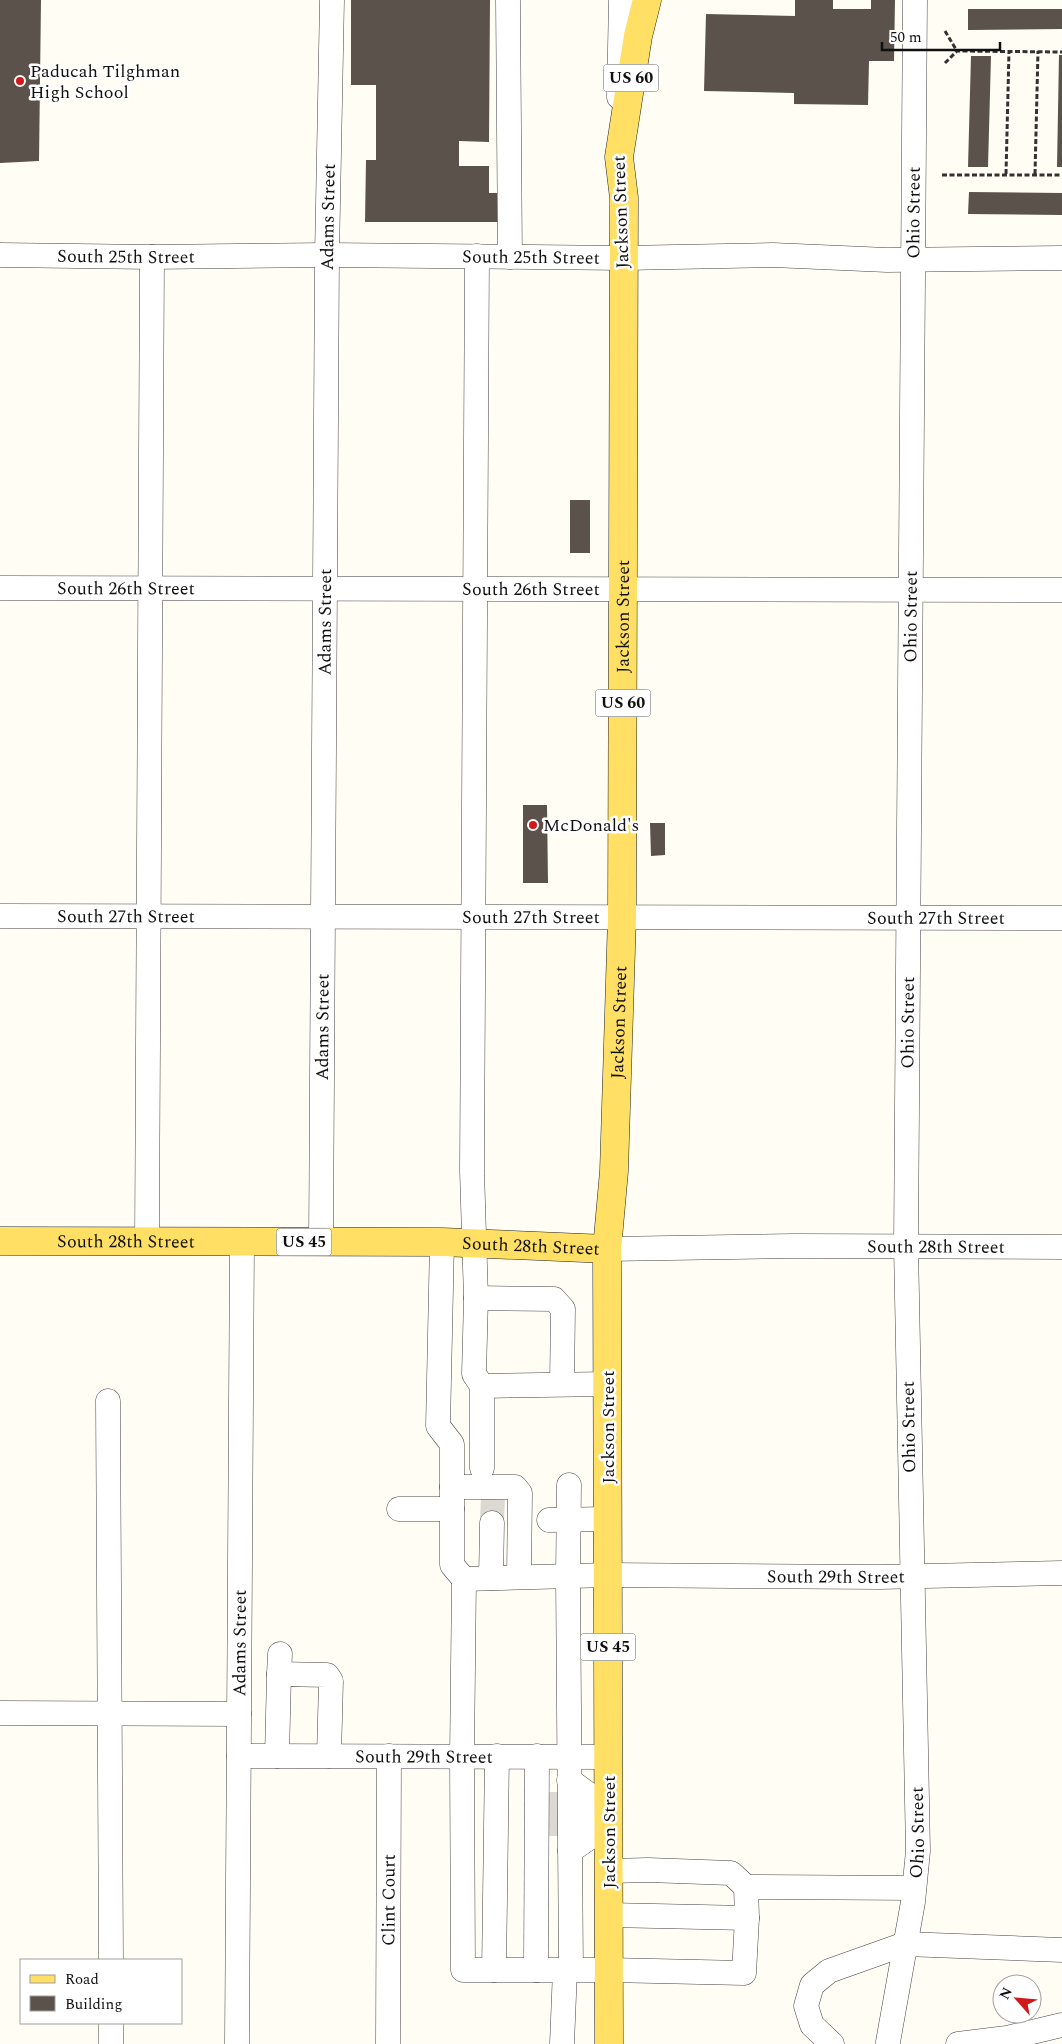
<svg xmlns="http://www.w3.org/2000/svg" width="1062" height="2044" font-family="Spectral,serif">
<rect width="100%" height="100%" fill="#fffdf4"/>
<path fill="#5a524b" d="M0,0h41l-2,161 -39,2z
M351,0h139l-1,142 -30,-1v25h30v27h14v29h-138l1,-62h10v-75h-25z
M795,0h38v9h38v-9h24l-1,61h-25l-1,44 -74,-1v-11l-90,-2 2,-77 89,2z
M968,9h94v20l-94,1z
M1059,55h3v112h-5z
M971,56h20l-3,111h-20z
M969,192l93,1v22l-94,-1z
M570,500h20v53h-20z
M523,805h24l1,78h-25z
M650,823h15v32l-14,1z"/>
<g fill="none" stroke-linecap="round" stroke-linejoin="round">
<path stroke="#dbd9d2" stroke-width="24" stroke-dasharray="24 12" stroke-linecap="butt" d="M492,1523l1,-27
M547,1804h18
M546,1824h18"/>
<g stroke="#434343" stroke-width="25">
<g id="minor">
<path d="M508,0l2,257"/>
<path d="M619,97l2,-97"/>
<path id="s1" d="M0,255l152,2 175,-2 297,3 149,-3 114,5 175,-2"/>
<path d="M477,256l-5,915 4,127 -2,76 8,12v82"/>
<path id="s2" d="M0,588l1062,2"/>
<path id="s3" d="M0,916l1062,2"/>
<path d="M147,1241l5,-984"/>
<path d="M442,1242l-4,184 14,18v121l12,14"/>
<path id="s4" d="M321,1243l6,-988 5,-255"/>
<path id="s5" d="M607,1249l186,-3 269,1"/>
<path d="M476,1298l78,1 9,10 -1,75"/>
<path d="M482,1386l126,-2"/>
<path d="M108,1401l3,559"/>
<path d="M569,1485l-1,91 3,394"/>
<path d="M452,1487h63l5,6 -1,84"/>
<path d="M399,1509h53"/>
<path d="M549,1520l59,-1"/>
<path d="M491,1578l1,-55"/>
<path d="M279,1674l1,-20"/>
<path d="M0,1713l239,1"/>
<path id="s6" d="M239,1756l370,1"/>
<path d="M277,1756l2,-82 48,1 4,6 -2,75"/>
<path d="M569,1780l22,16 -2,42 -19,13"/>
<path d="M609,1871l39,-1 83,3 15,14 1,31 -138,-3"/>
<path d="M746,1887l168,1"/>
<path id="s7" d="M747,1918l-3,55 -135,-3h-146l-1,-214 2,-177 144,-4 271,2 183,-4"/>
<path d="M494,1970l3,-214"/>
<path d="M536,1970l1,-214"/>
<path d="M111,2023v21"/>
<path id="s8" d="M888,2042l25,-140 5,-51 -12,-605 9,-1246"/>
<path id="s9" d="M237,2044l5,-802"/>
<path id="s10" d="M388,2044l1,-288"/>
<path d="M562,2044l3,-74"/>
<path d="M832,2044l-20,-19 -6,-19 6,-21 17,-14 76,-27 157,6"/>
<path d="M958,2044l49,-6 55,-13"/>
</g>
</g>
<g stroke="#212121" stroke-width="29">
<g id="major">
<path id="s11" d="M0,1241l442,1 165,7"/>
<path id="s12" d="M609,2044l-2,-795 7,-78 8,-254 2,-719 -5,-41 19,-121 9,-36"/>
</g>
</g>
<path stroke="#323232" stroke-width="3" stroke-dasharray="5 2.5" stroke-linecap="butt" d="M945,31l12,20
M945,63l12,-12 105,1
M1006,174l3,-123
M1035,174l3,-123
M942,175h120"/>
<use href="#minor" stroke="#fff" stroke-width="24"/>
<use href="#major" stroke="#ffe064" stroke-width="28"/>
</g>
<g fill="#cf191a" stroke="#fff" stroke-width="2">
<circle cx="20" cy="81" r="5"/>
<circle cx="533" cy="825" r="5"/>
</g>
<g text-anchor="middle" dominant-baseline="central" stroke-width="5" stroke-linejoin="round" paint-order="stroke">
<g fill="#fff" stroke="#585858" stroke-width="1">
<rect x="603.5" y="64.5" width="55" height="27" rx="4"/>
<rect x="595.5" y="689.5" width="55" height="27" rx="4"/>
<rect x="276.5" y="1228.5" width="55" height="27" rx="4"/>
<rect x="580.5" y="1633.5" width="55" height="27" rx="4"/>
</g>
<g font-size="16" font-weight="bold" fill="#101010">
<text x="631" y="78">US 60</text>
<text x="623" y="703">US 60</text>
<text x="304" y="1242">US 45</text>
<text x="608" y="1647">US 45</text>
</g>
<g font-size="18" fill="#101010" stroke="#fff" text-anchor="start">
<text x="30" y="71">Paducah Tilghman<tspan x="30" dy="21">High School</tspan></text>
<text x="543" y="825">McDonald's</text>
</g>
<g font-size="18" fill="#101010" stroke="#fff">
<text transform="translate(621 212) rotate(-92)">Jackson Street</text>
<text stroke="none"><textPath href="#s8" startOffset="1832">Ohio Street</textPath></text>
<text stroke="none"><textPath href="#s4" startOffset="1026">Adams Street</textPath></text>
<text stroke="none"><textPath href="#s1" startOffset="126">South 25th Street</textPath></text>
<text stroke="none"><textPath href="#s1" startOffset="531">South 25th Street</textPath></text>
<text stroke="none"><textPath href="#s2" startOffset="126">South 26th Street</textPath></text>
<text stroke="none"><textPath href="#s2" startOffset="531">South 26th Street</textPath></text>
<text stroke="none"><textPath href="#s12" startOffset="1428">Jackson Street</textPath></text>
<text stroke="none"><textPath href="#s8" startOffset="1428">Ohio Street</textPath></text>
<text stroke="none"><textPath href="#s4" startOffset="621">Adams Street</textPath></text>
<text stroke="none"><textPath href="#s3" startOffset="126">South 27th Street</textPath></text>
<text stroke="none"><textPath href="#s3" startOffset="531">South 27th Street</textPath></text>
<text stroke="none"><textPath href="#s3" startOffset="936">South 27th Street</textPath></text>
<text stroke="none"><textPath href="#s12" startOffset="1022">Jackson Street</textPath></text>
<text stroke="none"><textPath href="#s8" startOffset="1022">Ohio Street</textPath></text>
<text stroke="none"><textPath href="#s4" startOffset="216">Adams Street</textPath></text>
<text stroke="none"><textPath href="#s11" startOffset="126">South 28th Street</textPath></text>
<text stroke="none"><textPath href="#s11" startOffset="531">South 28th Street</textPath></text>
<text stroke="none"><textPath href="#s5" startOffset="329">South 28th Street</textPath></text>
<text transform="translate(608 1427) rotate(-90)">Jackson Street</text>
<text transform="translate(909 1427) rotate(-91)">Ohio Street</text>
<text stroke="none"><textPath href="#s7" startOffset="1099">South 29th Street</textPath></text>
<text stroke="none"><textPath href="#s9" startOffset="401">Adams Street</textPath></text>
<text stroke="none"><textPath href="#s6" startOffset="185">South 29th Street</textPath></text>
<text transform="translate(609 1832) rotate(-90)">Jackson Street</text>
<text stroke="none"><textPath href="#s8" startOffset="212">Ohio Street</textPath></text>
<text stroke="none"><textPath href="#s10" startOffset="144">Clint Court</textPath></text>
</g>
</g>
<rect x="20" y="1959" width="162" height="65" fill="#ffffff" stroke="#9f9f9f"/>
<rect x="30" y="1975" width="25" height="8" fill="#ffe064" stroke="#9f9f9f"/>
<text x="65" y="1984" font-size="15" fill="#101010">Road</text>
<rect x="30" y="1996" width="25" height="15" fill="#5a524b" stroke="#9f9f9f"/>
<text x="65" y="2009" font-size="15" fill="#101010">Building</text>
<g transform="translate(1017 1999) rotate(297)"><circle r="24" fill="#ffffff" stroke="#9f9f9f"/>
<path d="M0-4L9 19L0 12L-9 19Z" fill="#cf191a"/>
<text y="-8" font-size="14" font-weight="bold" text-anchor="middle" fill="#101010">N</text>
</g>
<path d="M882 42v8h118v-8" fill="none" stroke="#101010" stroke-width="2.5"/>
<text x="890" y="42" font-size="15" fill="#101010" stroke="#ffffff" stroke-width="4" paint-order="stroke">50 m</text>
</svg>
